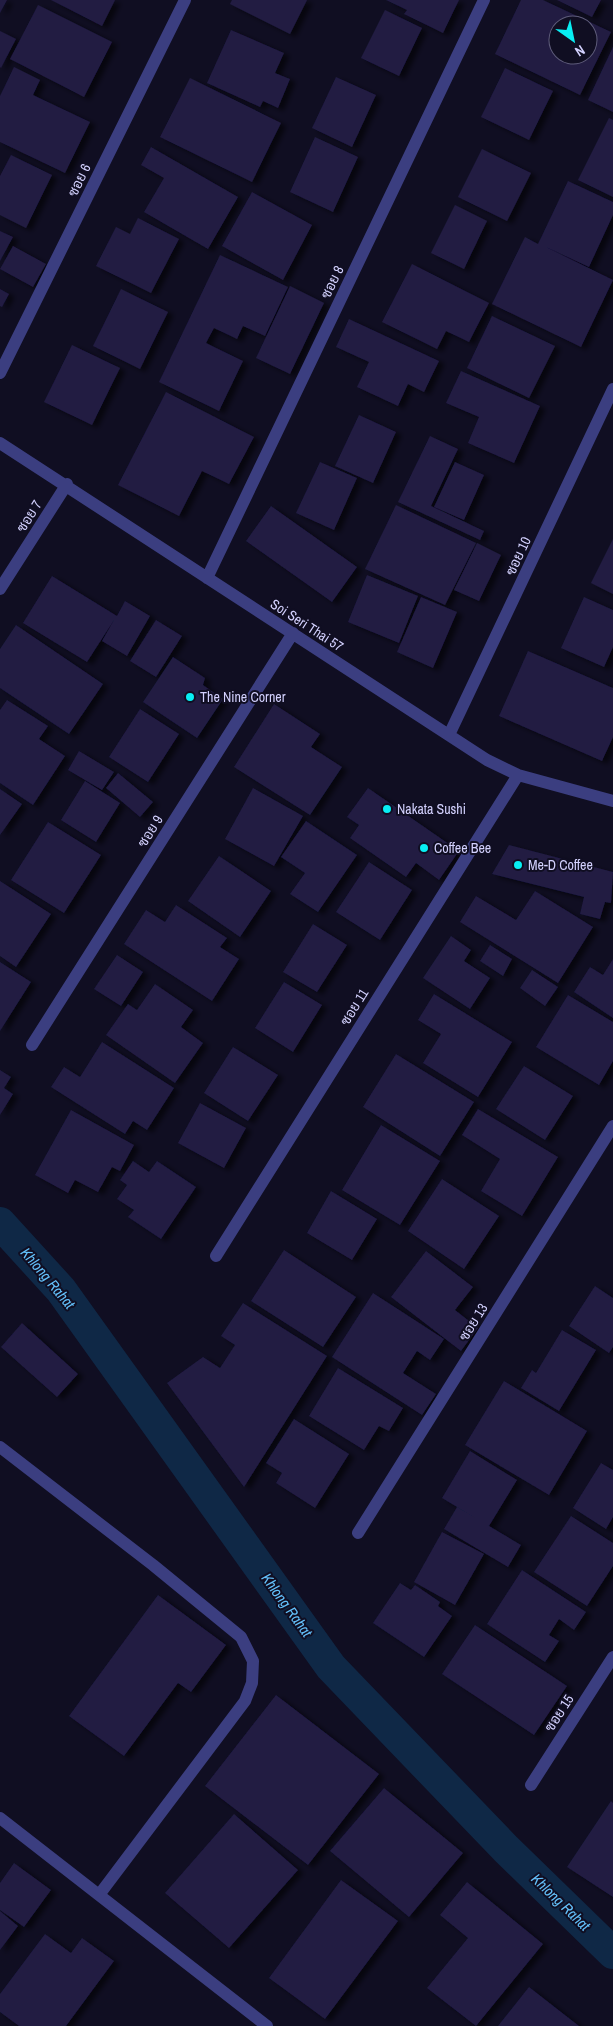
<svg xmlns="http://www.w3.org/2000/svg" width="613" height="2026" font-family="'Archivo Narrow',Sarabun,sans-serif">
<defs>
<filter id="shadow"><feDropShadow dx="5.5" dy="3" stdDeviation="2.5" flood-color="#0009"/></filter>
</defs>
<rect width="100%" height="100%" fill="#100e22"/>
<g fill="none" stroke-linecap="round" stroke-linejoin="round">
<path stroke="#0f2846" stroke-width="32" d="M0,1223l61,67 270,377 175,182 107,104"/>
</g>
<path fill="#201b43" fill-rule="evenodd" filter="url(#shadow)" d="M0,0h7l-7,13z
M51,0h64l-13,26z
M232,0h75l-17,34 -60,-30z
M386,0h73l-16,33 -39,-19 3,-4z
M521,0h22l68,32 -31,63 -85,-41zM558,25h30v30h-30z
M557,0h44l-9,17z
M38,5l74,37 -28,55 -74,-38z
M385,10l37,18 -23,48 -38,-18z
M231,30l53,23 -9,20 15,6 -12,29 -15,-7 -3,6 -53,-24z
M0,31l16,8 -15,29 -1,-1z
M613,47v65l-25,-12z
M14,67l26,13 -7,15 57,27 -25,51 -65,-31v-46z
M505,68l48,23 -24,49 -48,-23z
M336,77l40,18 -24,52 -40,-19z
M190,78l91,45 -29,59 -92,-45z
M609,118l4,2v77l-35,-17z
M315,137l43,20 -25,55 -43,-20z
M151,147l87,50 -30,52 -64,-37 20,-34 -23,-13z
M482,149l49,24 -24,48 -49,-24z
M11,155l41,20 -26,53 -26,-13v-39z
M568,181l45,21v13l-24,52 -43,-20 67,33 -32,67 -89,-43 33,-67 13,7z
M252,192l60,33 -29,55 -61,-34z
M455,205l32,16 -23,48 -33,-16z
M138,218l41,21 -28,54 -55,-27 20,-39 14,7z
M0,231l13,6 -13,24z
M13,246l33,18 -13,23 -33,-18z
M220,255l68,32 -23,49 -22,-10 -6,13 -23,-11 -8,15 37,18 -24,50 -60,-29z
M412,264l77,39 -20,39 -23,-11 -9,18 -55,-27z
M290,286l34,17 -34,71 -34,-16z
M0,289l9,5 -7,13 -2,-1z
M121,289l47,23 -28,57 -47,-23z
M492,316l63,30 -26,52 -62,-30z
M349,319l90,42 -15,31 -16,-8 -10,22 -41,-19 12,-25 -33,-15z
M72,345l48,23 -28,57 -48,-23z
M461,371l79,35 -26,57 -46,-20 11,-26 -33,-14z
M166,392l88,45 -25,47 -27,-13 -23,45 -61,-31z
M359,415l37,17 -23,51 -38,-17z
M430,436l28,13 -27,57 53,25 -4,9 -82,-38z
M320,462l37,16 -23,52 -38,-17z
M455,462l29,13 -20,45 -30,-13z
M396,505l80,38 -31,62 -80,-36z
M271,506l86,61 -25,35 -86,-61z
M613,539v55l-22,-11z
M477,543l24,12 -22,46 -25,-11z
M367,575l51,21 -19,47 -51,-21z
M52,576l65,40 8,-15 25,15 -23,40 -25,-15 12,-21 -27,42 -64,-39z
M421,597l36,15 -24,56 -36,-16z
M584,597l29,13v37l-9,20 -43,-19z
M156,620l26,16 -26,41 -26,-16z
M16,625l87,59 -34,50 -69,-46v-39z
M528,651l85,37v49l-11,24 -103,-45z
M173,657l32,21 -2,7 20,14 -26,39 -54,-36z
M7,700l41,26 -9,13 26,17 -32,49 -33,-22v-73z
M274,704l46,30 -9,13 31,20 -32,48 -76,-48z
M140,709l39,25 -31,48 -39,-25z
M79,751l35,21 -12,18 -34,-20z
M118,773l35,29 -13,15 -34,-29z
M85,781l35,22 -24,39 -35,-22z
M253,788l50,28 -29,50 -49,-27z
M368,788l91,63 -20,29 -23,-17 -10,14 -56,-39 9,-13 -12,-8z
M0,789l22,15 -22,31z
M306,821l51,34 -39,57 -28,-18 15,-21 -24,-16z
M48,822l53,33 -37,58 -53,-33z
M509,845l104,27 -2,31 -6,-1 -5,17 -20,-5 4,-17 -92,-23z
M219,856l52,35 -31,46 -52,-36z
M369,862l43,28 -32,50 -44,-28z
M0,881l51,33 -35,53 -16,-11z
M535,891l58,36 -35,56 -98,-61 16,-26 40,24z
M176,905l51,33 -7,9 19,12 -27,42 -88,-57 22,-34 19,12z
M313,924l34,21 -30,47 -34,-20z
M451,936l20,14 -7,11 26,17 -20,31 -47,-31z
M490,945l22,14 -9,17 -23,-15z
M117,955l26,17 -22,34 -27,-17z
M613,959v59l-39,-26 16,-25 13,8z
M0,962l31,20 -31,49z
M532,970l26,17 -13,19 -25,-18z
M284,982l38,23 -29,47 -38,-24z
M155,984l38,26 -12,17 22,16 -28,40 -69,-48 22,-31 9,6z
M434,994l78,48 -34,55 -55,-34 18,-29 -23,-14z
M568,995l45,27v39l-14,24 -63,-38z
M102,1042l72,46 -27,42 -14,-9 -8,13 -74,-47 13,-20 16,10z
M233,1047l45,28 -30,46 -44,-28z
M396,1054l78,48 -34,54 -77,-49z
M524,1066l49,30 -28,44 -49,-31z
M0,1070l11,7 -7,11 9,6 -13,21z
M200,1103l46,25 -22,40 -46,-25z
M478,1109l80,48 -36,59 -41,-25 19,-32 -38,-24z
M71,1110l63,35 -14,26 -8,-4 -14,25 -23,-12 -7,13 -33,-18z
M381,1125l59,36 -40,64 -58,-35z
M133,1161l16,11 8,-11 39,26 -35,52 -33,-22 6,-7 -17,-11 10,-14 -7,-5z
M442,1179l57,37 -35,53 -56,-38z
M331,1191l46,28 -25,41 -45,-27z
M284,1250l72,47 -33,50 -72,-46z
M426,1251l47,36 -18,23 23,18 -17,23 -70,-54z
M595,1286l18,12v49l-4,6 -40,-27z
M373,1293l71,46 -14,21 -13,-9 -14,22 33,21 -14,21 -90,-58z
M243,1303l84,53 -83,131 -77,-104 36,-26 17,11 15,-23 -14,-9z
M22,1323l56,51 -21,23 -56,-50z
M562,1330l34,20 -37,61 -38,-23 11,-18 4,3z
M338,1368l65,40 -14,23 -10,-5 -15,24 -55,-34z
M504,1381l83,50 -38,64 -84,-50z
M294,1419l55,35 -34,54 -39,-25 6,-10 -16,-10z
M470,1451l47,29 -28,46 -47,-28z
M601,1463l12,7v47l-7,12 -33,-21z
M457,1507l64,38 -13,22 -64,-38z
M571,1516l42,27v23l-26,40 -53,-34z
M442,1532l42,22 -29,51 -41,-23z
M522,1570l64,42 -12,18 -15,-11 -10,16 10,6 -14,21 -58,-38z
M400,1583l11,7 4,-5 25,17 -2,4 14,10 -28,41 -51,-34z
M158,1595l68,50 -35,47 -13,-9 -54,73 -55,-40z
M475,1625l92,61 -33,49 -92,-61z
M276,1695l103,79 -71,91 -103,-79z
M384,1788l79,65 -54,64 -79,-66z
M611,1801l2,2v94l-46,-30z
M234,1814l64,56 -69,78 -64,-55z
M14,1863l37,27 -27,37 -24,-17v-27z
M341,1880l57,41 -73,98 -56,-41z
M467,1882l76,62 -67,82 -49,-38 41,-50 -28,-23z
M0,1911l18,15 -18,24z
M45,1934l26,19 11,-15 32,23 -48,65h-47l-19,-14v-18z
M529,1987l50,39h-81z"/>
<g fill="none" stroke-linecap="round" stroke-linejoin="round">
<path stroke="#3b3e80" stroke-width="12" d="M0,373l185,-373
M0,443l487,317 31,15 95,26
M207,578l277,-578
M0,589l67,-105
M449,735l164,-346
M32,1045l261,-412
M216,1256l302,-481
M0,1447l153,118 88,72 12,24 -1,22 -7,18 -146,194
M358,1533l255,-407
M531,1785l82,-128
M0,1818l267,208"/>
</g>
<g fill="#08eef3" stroke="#100e22" stroke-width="2">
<circle cx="190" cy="697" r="5"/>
<circle cx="387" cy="809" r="5"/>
<circle cx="424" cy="848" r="5"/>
<circle cx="518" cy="865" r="5"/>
</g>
<g text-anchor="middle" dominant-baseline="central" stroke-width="4" stroke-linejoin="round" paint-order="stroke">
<g font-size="14" fill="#d3d1fe" stroke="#100e22">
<text transform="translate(79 180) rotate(-64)">ซอย 6</text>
<text transform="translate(332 282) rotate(-64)">ซอย 8</text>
<text transform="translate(29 516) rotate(-58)">ซอย 7</text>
<text transform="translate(518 556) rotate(-65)">ซอย 10</text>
<text transform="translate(307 625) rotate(33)">Soi Seri Thai 57</text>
<text transform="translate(150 831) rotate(-58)">ซอย 9</text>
<text transform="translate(354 1007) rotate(-58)">ซอย 11</text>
<text transform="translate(473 1322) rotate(-58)">ซอย 13</text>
<text transform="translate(559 1713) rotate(-57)">ซอย 15</text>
</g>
<g font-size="14" fill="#d3d1fe" stroke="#100e22" text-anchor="start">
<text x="200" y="697">The Nine Corner</text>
<text x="397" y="809">Nakata Sushi</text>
<text x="434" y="848">Coffee Bee</text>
<text x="528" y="865">Me-D Coffee</text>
</g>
<g font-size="15" font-style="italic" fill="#63c0fa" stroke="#100e22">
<text transform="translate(48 1278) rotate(50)">Khlong Rahat</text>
<text transform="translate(287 1605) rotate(54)">Khlong Rahat</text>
<text transform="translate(561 1902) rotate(44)">Khlong Rahat</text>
</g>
</g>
<g transform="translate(573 40) rotate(147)"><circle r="24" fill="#100e22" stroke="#5e5c7a"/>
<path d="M0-4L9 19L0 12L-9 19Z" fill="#08eef3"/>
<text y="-8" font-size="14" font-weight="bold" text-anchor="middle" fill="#d3d1fe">N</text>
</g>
</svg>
